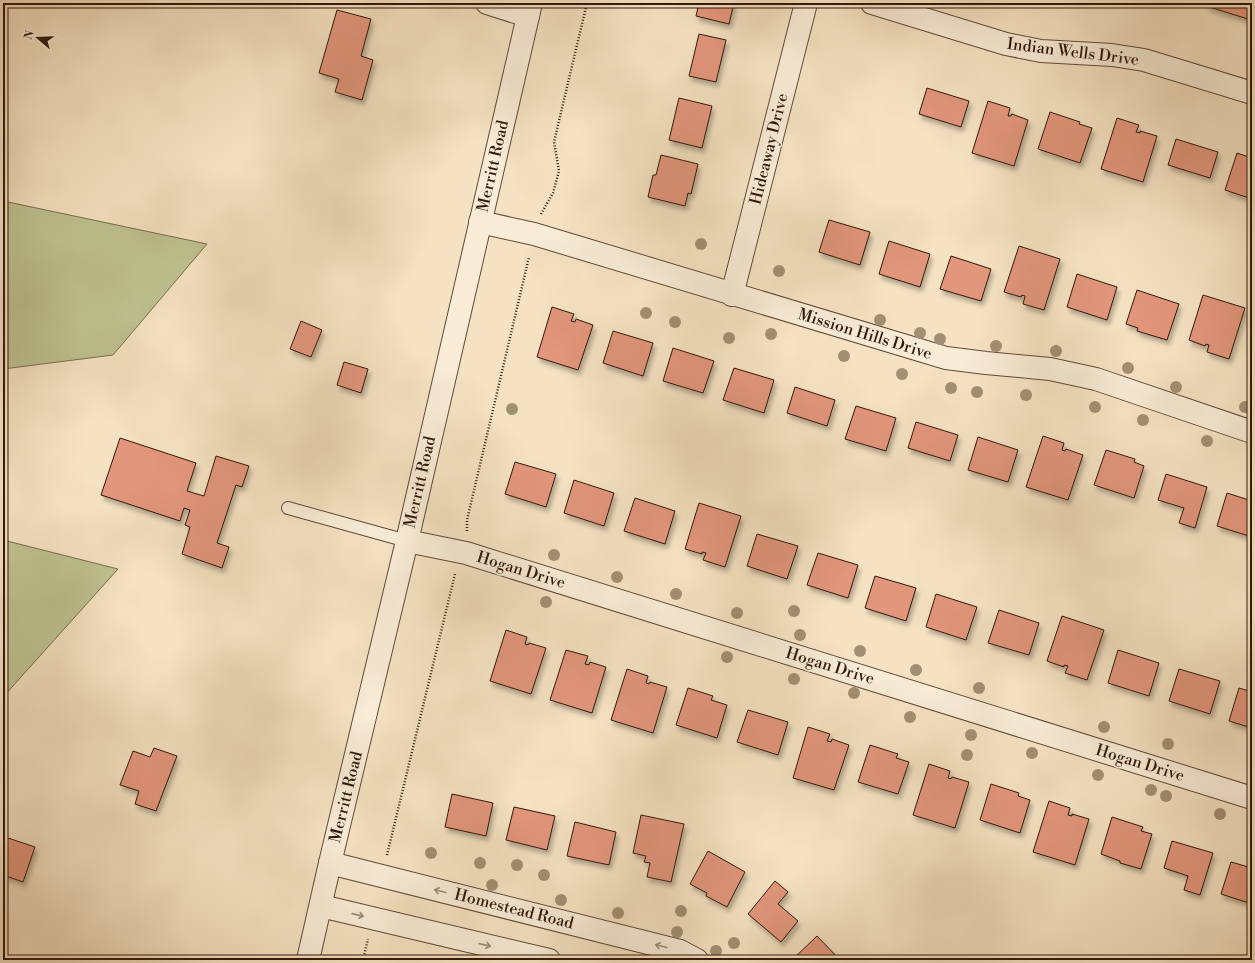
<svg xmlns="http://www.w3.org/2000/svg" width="1255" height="963" font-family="'Libre Bodoni',serif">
<defs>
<filter id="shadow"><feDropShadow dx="2.5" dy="4.5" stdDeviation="2" flood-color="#0004"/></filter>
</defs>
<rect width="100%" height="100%" fill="#f5e2c2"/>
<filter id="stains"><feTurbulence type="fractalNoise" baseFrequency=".005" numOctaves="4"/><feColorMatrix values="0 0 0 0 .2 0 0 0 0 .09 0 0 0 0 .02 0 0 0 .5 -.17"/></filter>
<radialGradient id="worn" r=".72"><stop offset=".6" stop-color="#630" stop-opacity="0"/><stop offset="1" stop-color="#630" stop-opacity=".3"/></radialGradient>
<path fill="#bfc291" stroke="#786d4e" d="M3,201l204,43 -94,111 -110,14z
M3,540l115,29 -115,128z"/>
<path fill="#e2967b" stroke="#31180a" filter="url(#shadow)" d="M699,3h35l-5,21 -33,-8z
M1207,3h45v3l-4,13 -42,-13z
M337,10l34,9 -10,37 12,4 -11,40 -27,-8 4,-13 -20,-6z
M699,34l27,6 -10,42 -27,-6z
M927,88l42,13 -8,26 -42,-13z
M679,98l33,8 -10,42 -33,-8z
M988,101l22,7 -2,8h3l1,-2 16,6 -14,46 -42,-13z
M1050,112l30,10 -1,2 13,4 -12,35 -42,-14z
M1117,118l22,7 -3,7 4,1v-2l17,5 -14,46 -42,-13z
M1176,139l42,13 -8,26 -42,-13z
M1237,153l15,5v41l-27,-9z
M661,155l37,9 -7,30 -3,-1 -3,13 -37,-9 5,-22h3z
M829,220l41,12 -10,33 -41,-13z
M889,241l41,13 -10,33 -41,-13z
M1019,246l41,13 -16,51 -21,-6 2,-8 -3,-1 -1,2 -17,-5z
M951,256l40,13 -10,32 -41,-12z
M1077,274l40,13 -10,33 -40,-13z
M1137,290l42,14 -12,36 -30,-9 1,-3 -12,-4z
M1203,295l42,13 -16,51 -22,-7 2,-7 -3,-1 -1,2 -16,-6z
M552,307l22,7 -3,7 4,1 1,-3 17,6 -15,45 -41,-13z
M301,321l21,9 -11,27 -21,-8z
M613,331l40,12 -10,33 -40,-13z
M673,348l41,13 -11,32 -40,-12z
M344,362l24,7 -7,24 -24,-8z
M734,368l40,12 -10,33 -41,-13z
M795,387l40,13 -8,26 -40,-13z
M856,406l40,12 -10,33 -41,-12z
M916,422l42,13 -8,26 -42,-13z
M1043,436l21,7 -2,7 3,1 1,-2 17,6 -15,45 -42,-13z
M978,437l40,13 -10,32 -40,-12z
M120,438l76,25 -9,28 17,5 12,-40 33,10 -7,21 -6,-2 -19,58 12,4 -7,21 -40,-14 8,-27 -5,-2 5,-15 -6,-2 -4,13 -79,-26z
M1106,450l29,9 -1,3 10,4 -10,32 -40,-13z
M515,462l41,12 -10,33 -41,-13z
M1166,474l41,13 -12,41 -16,-5 5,-15 -26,-8z
M574,480l40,13 -10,33 -40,-13z
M1227,493l25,8v36l-35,-11z
M635,498l40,13 -10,33 -41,-13z
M699,503l42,13 -16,51 -22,-7 3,-7 -4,-1v2l-17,-5z
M757,534l41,12 -11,33 -40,-13z
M818,553l40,12 -10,33 -41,-13z
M875,576l41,12 -10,33 -41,-13z
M936,594l41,13 -11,33 -40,-13z
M999,610l40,13 -10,32 -41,-12z
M1062,616l42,14 -17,50 -22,-7 3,-7 -4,-1v2l-17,-6z
M506,630l21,7 -2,7 3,1 1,-2 17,5 -15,46 -41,-13z
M566,650l22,6 -3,8 4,1 1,-3 16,5 -14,46 -42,-13z
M1118,650l41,13 -10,33 -41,-13z
M627,669l21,7 -2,7 3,1 1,-2 17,5 -14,46 -42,-13z
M1179,669l41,12 -10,33 -41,-13z
M688,688l25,8 -2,4 16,5 -10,33 -41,-13z
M1239,688l13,4v36l-23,-7z
M748,710l40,12 -10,33 -41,-13z
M808,727l22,7 -3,7 4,1 1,-3 17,6 -15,45 -41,-12z
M870,745l28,9 -2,4 13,4 -11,32 -40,-12z
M154,748l23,8 -21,55 -21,-7 4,-13 -19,-6 13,-34 17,6z
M929,764l21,7 -2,7 3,1 1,-2 17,5 -14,46 -42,-13z
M991,784l28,9 -1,3 12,4 -10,33 -40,-13z
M452,794l41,9 -7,33 -41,-9z
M1049,801l21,7 -2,7 4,1v-2l17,5 -14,46 -42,-13z
M514,807l41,9 -8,34 -41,-10z
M641,815l43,9 -13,58 -24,-5 3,-14 -6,-1 2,-6 -13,-3z
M1112,817l31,10 -2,4 11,3 -11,35 -21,-6v-2l-19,-7z
M575,822l41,10 -7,33 -42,-9z
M5,837l30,10 -12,35 -20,-7v-31z
M1172,841l41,12 -13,42 -16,-5 4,-14 -24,-8z
M708,851l37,21 -18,35 -21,-11 1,-3 -17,-9z
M1231,862l21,6v36l-31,-10z
M775,881l13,11 -10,12 20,17 -17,21 -33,-28z
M817,936l23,24h-47v-1z
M1005,956l42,2v2h-43z"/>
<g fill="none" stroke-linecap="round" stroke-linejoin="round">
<g stroke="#624a38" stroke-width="14">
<path id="service" d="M288,508l119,33"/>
</g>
<g stroke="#624a38" stroke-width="24">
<path id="minor" d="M487,3l41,13
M872,3l134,41 35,7 71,4 32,5 108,33
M480,222l54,12 412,124 40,5 64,6 46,10 156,53
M732,295l74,-292
M407,541l59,12 786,245
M330,863l350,88 17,9
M321,906l228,54"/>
</g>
<g stroke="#624a38" stroke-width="24">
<path id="tertiary" d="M308,960l22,-97 77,-322 124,-538"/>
</g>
<path stroke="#31180a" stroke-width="2.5" stroke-dasharray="1 2" stroke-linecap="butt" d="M541,214l12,-21 6,-22 -5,-29 33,-139
M467,531v-11l62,-263
M387,855l68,-281
M363,960l5,-21"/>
<use href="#service" stroke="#f8ecd7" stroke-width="12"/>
<use href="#minor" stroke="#f8ecd7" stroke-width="22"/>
<use href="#tertiary" stroke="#f8ecd7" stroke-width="22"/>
</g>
<g fill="#a18f73">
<circle cx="701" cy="244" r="6"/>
<circle cx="779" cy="271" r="6"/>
<circle cx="646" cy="313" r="6"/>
<circle cx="880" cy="320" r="6"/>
<circle cx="675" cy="322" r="6"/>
<circle cx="920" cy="333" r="6"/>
<circle cx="771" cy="334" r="6"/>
<circle cx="729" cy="338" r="6"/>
<circle cx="940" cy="339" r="6"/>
<circle cx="996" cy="346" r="6"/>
<circle cx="1056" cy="351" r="6"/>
<circle cx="844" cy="356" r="6"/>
<circle cx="1128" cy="368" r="6"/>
<circle cx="902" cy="374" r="6"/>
<circle cx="1176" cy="387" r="6"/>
<circle cx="951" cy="388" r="6"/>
<circle cx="977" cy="392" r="6"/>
<circle cx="1026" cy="395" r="6"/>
<circle cx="1095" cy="407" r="6"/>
<circle cx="1245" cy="407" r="6"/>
<circle cx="512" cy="409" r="6"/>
<circle cx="1143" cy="420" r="6"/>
<circle cx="1207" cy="441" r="6"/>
<circle cx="554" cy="555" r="6"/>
<circle cx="617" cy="577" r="6"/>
<circle cx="676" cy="594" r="6"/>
<circle cx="546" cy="602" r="6"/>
<circle cx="794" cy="611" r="6"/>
<circle cx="737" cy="613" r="6"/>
<circle cx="800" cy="635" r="6"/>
<circle cx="860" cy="651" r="6"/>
<circle cx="727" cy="657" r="6"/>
<circle cx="916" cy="670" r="6"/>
<circle cx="794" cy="679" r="6"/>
<circle cx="979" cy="688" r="6"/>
<circle cx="854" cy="693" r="6"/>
<circle cx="910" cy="717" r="6"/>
<circle cx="1104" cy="727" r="6"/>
<circle cx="971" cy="735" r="6"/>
<circle cx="1168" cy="744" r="6"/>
<circle cx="1032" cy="753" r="6"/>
<circle cx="967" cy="755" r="6"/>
<circle cx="1098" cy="775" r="6"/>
<circle cx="1151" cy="790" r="6"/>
<circle cx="1166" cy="796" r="6"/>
<circle cx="1220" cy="814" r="6"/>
<circle cx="431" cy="853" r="6"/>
<circle cx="480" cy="863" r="6"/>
<circle cx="517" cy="865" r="6"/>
<circle cx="544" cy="875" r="6"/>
<circle cx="492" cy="885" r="6"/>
<circle cx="561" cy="900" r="6"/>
<circle cx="681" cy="911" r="6"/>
<circle cx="618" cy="913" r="6"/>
<circle cx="677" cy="932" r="6"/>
<circle cx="734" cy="943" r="6"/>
<circle cx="716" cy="951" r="6"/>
</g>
<defs><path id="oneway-shaft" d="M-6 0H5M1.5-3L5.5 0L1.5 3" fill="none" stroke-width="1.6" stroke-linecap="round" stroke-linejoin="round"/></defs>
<g stroke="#9e8d7b">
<use href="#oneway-shaft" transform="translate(440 891) rotate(-166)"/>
<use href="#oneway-shaft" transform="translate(358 915) rotate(13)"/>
<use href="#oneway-shaft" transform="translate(485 945) rotate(13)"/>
<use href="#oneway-shaft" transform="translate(661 946) rotate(-166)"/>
</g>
<g text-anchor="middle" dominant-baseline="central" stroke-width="3" stroke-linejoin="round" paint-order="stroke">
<g font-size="16" fill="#31180a" stroke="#f8ecd7">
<text transform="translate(1073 52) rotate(7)">Indian Wells Drive</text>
<text transform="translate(769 149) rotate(-76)">Hideaway Drive</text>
<text transform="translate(493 166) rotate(-77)">Merritt Road</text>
<text transform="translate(865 334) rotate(17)">Mission Hills Drive</text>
<text transform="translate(420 482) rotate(-77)">Merritt Road</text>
<text transform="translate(521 570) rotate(17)">Hogan Drive</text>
<text transform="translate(830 666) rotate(17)">Hogan Drive</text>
<text transform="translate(1140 763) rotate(17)">Hogan Drive</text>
<text transform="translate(346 797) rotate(-76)">Merritt Road</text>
<text transform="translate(514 909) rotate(14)">Homestead Road</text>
</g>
</g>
<rect width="1255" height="963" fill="none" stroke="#f5e2c2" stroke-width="16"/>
<rect x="4" y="4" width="1247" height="955" fill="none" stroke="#31180a" stroke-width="2"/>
<rect x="8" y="8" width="1239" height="947" fill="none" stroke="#31180a"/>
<g transform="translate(38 38) rotate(289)" stroke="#f8ecd7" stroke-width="3" paint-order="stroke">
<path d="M0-3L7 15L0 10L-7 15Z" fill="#31180a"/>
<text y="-6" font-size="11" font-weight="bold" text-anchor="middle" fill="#31180a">N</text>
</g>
<rect width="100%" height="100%" filter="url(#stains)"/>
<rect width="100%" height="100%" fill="url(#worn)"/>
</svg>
